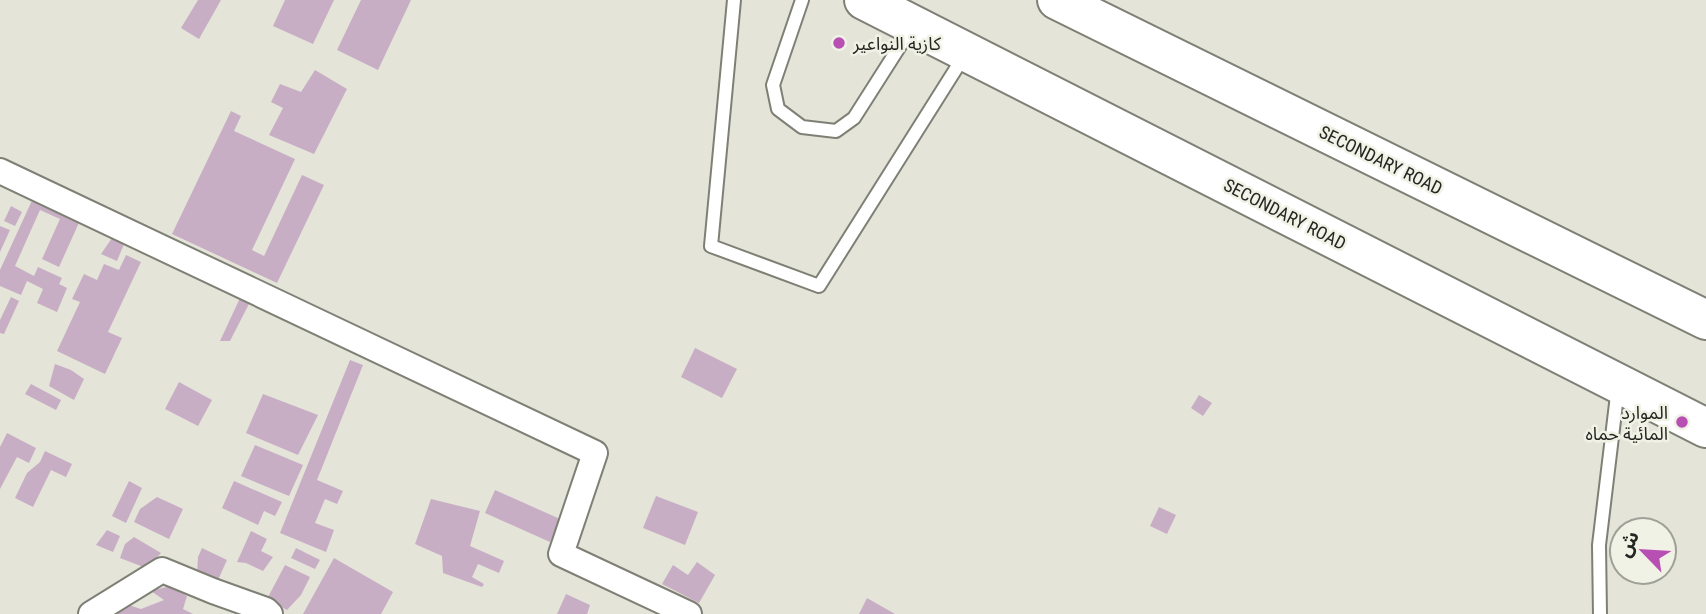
<svg xmlns="http://www.w3.org/2000/svg" width="1706" height="614" font-family="'Roboto Condensed','Noto Sans Arabic',sans-serif">
<rect width="100%" height="100%" fill="#e4e4d9"/>
<path fill="#c8aec5" d="M198,0h23l-22,39 -18,-11z
M285,0h49l-21,44 -40,-18z
M361,0h50l-33,70 -41,-20z
M315,70l32,19 -33,65 -45,-19 14,-27 -12,-6 9,-18 21,8z
M231,111l10,5 -7,15 61,28 -43,91 12,6 38,-81 22,10 -47,98 -105,-49z
M35,194l47,22 -23,51 -17,-8 18,-40 -20,-9 -25,56 19,10 4,-9 24,11 -3,6 8,4 -10,24 -20,-9 6,-14 -16,-8 -6,14 -21,-9v-16z
M11,206l11,6 -7,14 -11,-5z
M0,226l10,4 -10,22z
M112,238l12,6 -7,17 -16,-7z
M126,255l15,7 -33,70 14,6 -17,36 -48,-23 23,-49 -8,-3 12,-25 13,6 7,-16 15,6z
M11,297l8,4 -15,33 -4,-1v-13z
M240,298l11,2 -21,41h-10z
M695,348l42,21 -15,29 -41,-21z
M350,360l13,5 -46,115 26,11 -6,13 -12,-5 -10,24 19,7 -8,22 -46,-19z
M55,364l16,6 13,9 -10,21 -25,-14z
M179,382l33,18 -14,26 -33,-17z
M31,384l30,16 -5,10 -31,-16z
M263,394l55,21 -20,40 -52,-22z
M1199,395l13,8 -9,13 -12,-8z
M7,433l29,15 -7,15 -12,-6 -17,32v-42z
M255,445l48,20 -14,31 -48,-20z
M45,451l27,13 -6,13 -15,-7 -18,37 -18,-9 12,-25 13,-11z
M129,481l13,7 -16,35 -14,-7z
M234,481l48,21 -7,14 -11,-5 -6,14 -36,-17z
M495,490l65,29 -10,23 -65,-29z
M656,496l42,16 -13,33 -42,-17z
M157,497l26,12 -14,30 -35,-17 6,-13z
M431,499l49,12 -10,35 34,15 -5,12 -21,-9 -6,13 12,7 -2,3 -39,-14 -1,-17 -27,-12z
M1159,507l17,8 -9,19 -17,-8z
M107,530l13,6 -7,16 -17,-7z
M251,531l16,8 -6,12 12,6 -10,14 -17,-8 -9,-1z
M134,537l27,16 -15,15 -26,-10 5,-14z
M202,548l25,12 -14,31 -16,-17 1,-17z
M296,548l24,12 -5,9 -24,-11z
M334,558l59,34 -12,22h-78z
M697,562l18,13 -16,28 -37,-19 11,-19 15,10z
M285,565l25,12 -9,18 -14,15 -20,-11z
M170,586l17,10 -4,13 10,5h-75l-5,-2 13,-8 15,5 23,-9 -13,-9z
M566,594l24,11 -3,9h-30z
M867,598l28,16h-36z"/>
<g fill="none" stroke-linecap="round" stroke-linejoin="round">
<g stroke="#7f8075" stroke-width="16">
<path id="service" d="M734,0l-23,246 108,40 145,-230
M802,0l-29,85 5,24 24,18 34,4 18,-13 58,-91
M1600,614l-1,-69 19,-158"/>
</g>
<g stroke="#7f8075" stroke-width="28">
<path id="minor" d="M0,171l595,282 -34,101 128,60
M91,614l71,-44 51,21 53,19 4,4"/>
</g>
<g stroke="#7f8075" stroke-width="42">
<path id="primary" d="M864,0l842,428
M1057,0l649,320"/>
</g>
<use href="#service" stroke="#fff" stroke-width="12"/>
<use href="#minor" stroke="#fff" stroke-width="24"/>
<use href="#primary" stroke="#fff" stroke-width="38"/>
</g>
<g fill="#b850b3" stroke="#f1f2e6" stroke-width="2.5">
<circle cx="839" cy="43" r="7"/>
<circle cx="1682" cy="422" r="7"/>
</g>
<g text-anchor="middle" dominant-baseline="central" stroke-width="5" stroke-linejoin="round" paint-order="stroke">
<g font-size="18" fill="#252521" stroke="#f1f2e6" text-anchor="start">
<text x="853" y="43">كازية النواعير</text>
<text x="1668" y="412" text-anchor="end">الموارد<tspan x="1668" dy="21">المائية حماه</tspan></text>
</g>
<g font-size="18" fill="#252521" stroke="#f1f2e6">
<text transform="translate(1381 160) rotate(26)">SECONDARY ROAD</text>
<text transform="translate(1285 214) rotate(27)">SECONDARY ROAD</text>
</g>
</g>
<g transform="translate(1643 551) rotate(295)"><circle r="33" fill="#f1f2e6" stroke="#9fa097" stroke-width="2"/>
<path d="M0-5L12 26L0 18L-12 26Z" fill="#b850b3"/>
<text y="-10" font-size="19" font-weight="bold" text-anchor="middle" fill="#252521">ش</text>
</g>
</svg>
